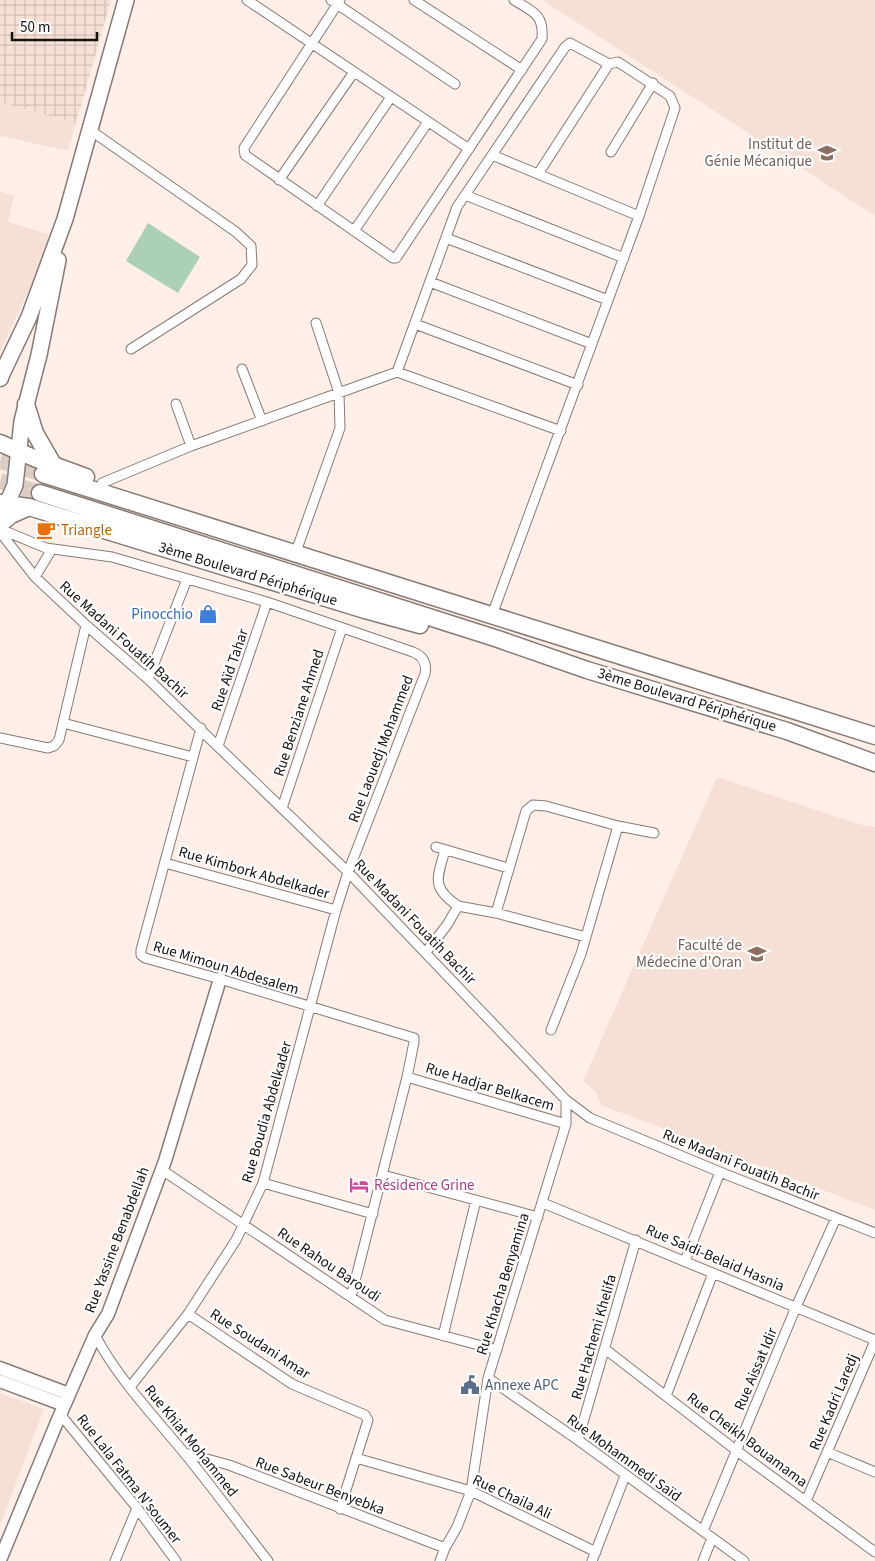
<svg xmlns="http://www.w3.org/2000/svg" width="875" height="1561" font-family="'Source Sans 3',sans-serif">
<defs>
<pattern id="industrial-grid" width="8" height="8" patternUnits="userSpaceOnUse" patternTransform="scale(1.25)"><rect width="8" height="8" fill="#f6e0d5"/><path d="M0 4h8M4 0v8" fill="none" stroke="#d2bfb6"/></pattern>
</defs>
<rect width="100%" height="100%" fill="#ffefe8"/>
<path fill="#f6e0d5" d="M542,0h333v216l-170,-111z
M0,102l76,21 -8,28 -67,-15 -1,3z
M0,191l14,5 -6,26 41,12 -8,30 -41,88z
M717,777l145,48 13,2v383l-274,-105 -5,-13 -13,-11z
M0,1393l44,16 -44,117z"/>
<path fill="url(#industrial-grid)" d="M0,0h111l-35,123 -76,-21z"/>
<path fill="#abd0b7" d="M148,223l52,34 -22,36 -52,-32z"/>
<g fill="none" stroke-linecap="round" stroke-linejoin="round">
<path stroke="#dccec7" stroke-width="16" stroke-dasharray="16 8" stroke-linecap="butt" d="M0,461l43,13
M0,481l40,12"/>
<g stroke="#887a74" stroke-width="11">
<path id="street" d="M247,0l222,149
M331,0l124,84
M340,0l-96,148 1,7 148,103h3l146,-219c2,-25 -9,-27 -28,-39
M414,0l108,70
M90,130l146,102 15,14 1,19 -11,14 -110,70
M611,152l42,-69
M492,155l147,61
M279,180l75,-108
M465,195l159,63
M317,206l74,-109
M354,231l74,-109
M446,238l162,62
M430,282l162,62
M415,324l163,61
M242,369l20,52
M397,372l164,59
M176,404l15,42
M102,483l89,-37 206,-74 60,-165 108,-160 5,-4 39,21
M0,529l46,19 66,9 155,45 146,50c10,4 14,11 12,22l-77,198 -12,38 -73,273 -27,57 -48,74 -58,73
M0,532l35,45 51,48 62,54 200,193 218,228 24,18 130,54 155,61
M298,546l42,-118 -1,-35 -23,-70
M35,577l17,-28
M492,615l147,-399 36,-108 -5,-12 -52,-34 -9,2 -71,110
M148,679l39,-100
M63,723l130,34
M201,728l-60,222v5l4,3 75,21 194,59v4l-7,35 -56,220
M0,738l48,10 6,-2 5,-6 27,-115
M218,746l49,-144
M282,808l60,-180
M436,847l72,21
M165,863l171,47
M458,906l38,7 90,24
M496,913l30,-102 7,-6 13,1 72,20 36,7
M426,952l21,-27 11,-19c-27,-19 -21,-27 -13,-56
M551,1030l30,-76 37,-128
M407,1077l159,47
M162,1170l223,150 112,30
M383,1175l155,42
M263,1183l110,31
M543,1203l332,137
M685,1261l35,-89
M188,1314l104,70 73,31 3,5 -28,89
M95,1335c22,42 56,78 86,114 30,36 58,75 87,112
M443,1336l33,-136
M605,1349l132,102 138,101
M488,1378l90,62 166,121
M666,1396l47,-123
M60,1414l77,94 39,53
M578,1440l58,-200
M827,1452l48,20
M185,1453l44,12 216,83
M356,1458l115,33 125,61
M806,1501l69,-160
M703,1531l93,-224 40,-89
M115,1561l22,-53
M440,1561l5,-13 12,-21 14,-36 17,-113 78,-254v-24
M592,1561l33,-85
M703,1561l9,-23"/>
</g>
<g stroke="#887a74" stroke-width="15">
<path id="secondary" d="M0,1368l69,26
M0,1381l64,24
M0,1560l57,-138 38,-87 13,-21 57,-153 55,-182"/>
</g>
<g stroke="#887a74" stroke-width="18">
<path id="primary" d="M0,378l29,-61 36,-98 61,-219
M2,515l13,-30 7,-64 17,-66 19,-95"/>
</g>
<g stroke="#887a74" stroke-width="19">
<path id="highway" d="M0,378v-1
M26,404l9,29 19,33
M0,443l34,15 52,19
M43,474l832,262
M40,493l458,146 89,31 200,61 88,32
M0,503l29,4 336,103 55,15
M0,524l11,-9 18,-8"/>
</g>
<use href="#street" stroke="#fff" stroke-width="9"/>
<use href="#secondary" stroke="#fff" stroke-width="12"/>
<use href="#primary" stroke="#fff" stroke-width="15"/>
<use href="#highway" stroke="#fff" stroke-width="16"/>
</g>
<defs>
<g id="university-bare" transform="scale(1.5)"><path d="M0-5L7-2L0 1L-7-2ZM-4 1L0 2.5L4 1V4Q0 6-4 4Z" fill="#8d6e63" stroke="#fff" stroke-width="2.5" paint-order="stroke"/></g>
<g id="cafe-bare" transform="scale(1.5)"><path d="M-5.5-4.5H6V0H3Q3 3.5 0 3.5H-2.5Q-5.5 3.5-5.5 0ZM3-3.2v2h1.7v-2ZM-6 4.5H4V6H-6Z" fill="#e8710a" stroke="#fff" stroke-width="2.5" paint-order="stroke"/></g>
<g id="shop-bare" transform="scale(1.5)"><path d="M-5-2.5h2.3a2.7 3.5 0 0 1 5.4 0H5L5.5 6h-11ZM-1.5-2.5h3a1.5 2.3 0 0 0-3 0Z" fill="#3f7fe0" stroke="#fff" stroke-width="2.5" paint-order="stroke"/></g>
<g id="hotel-bare" transform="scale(1.5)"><path d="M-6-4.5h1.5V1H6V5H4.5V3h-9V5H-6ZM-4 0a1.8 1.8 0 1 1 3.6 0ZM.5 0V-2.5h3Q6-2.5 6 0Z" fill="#d1479c" stroke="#fff" stroke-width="2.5" paint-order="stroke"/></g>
<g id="civic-bare" transform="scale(1.5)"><path d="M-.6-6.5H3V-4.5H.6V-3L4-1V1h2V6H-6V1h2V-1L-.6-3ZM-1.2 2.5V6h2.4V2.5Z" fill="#5c6f8a" stroke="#fff" stroke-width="2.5" paint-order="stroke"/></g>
</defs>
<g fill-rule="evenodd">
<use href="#university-bare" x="827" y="153"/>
<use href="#cafe-bare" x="46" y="530"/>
<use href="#shop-bare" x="208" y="614"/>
<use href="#university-bare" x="757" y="954"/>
<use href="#hotel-bare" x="359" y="1185"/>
<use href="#civic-bare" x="470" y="1385"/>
</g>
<g text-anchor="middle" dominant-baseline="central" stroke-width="4.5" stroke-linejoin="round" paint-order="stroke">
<g font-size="15" fill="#785e54" stroke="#fff" text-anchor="end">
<text x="812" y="144">Institut de<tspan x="812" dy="17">Génie Mécanique</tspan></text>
<text x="742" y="945">Faculté de<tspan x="742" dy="17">Médecine d'Oran</tspan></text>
</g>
<g font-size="15" fill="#c56008" stroke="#fff" text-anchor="start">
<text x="61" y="530">Triangle</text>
</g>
<g font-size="15" fill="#16110e" stroke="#fff">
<text transform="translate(248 574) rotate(17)">3ème Boulevard Périphérique</text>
<text transform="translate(124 640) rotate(42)">Rue Madani Fouatih Bachir</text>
<text transform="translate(230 670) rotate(-71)">Rue Aïd Tahar</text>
<text transform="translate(687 700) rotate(17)">3ème Boulevard Périphérique</text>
<text transform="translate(299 713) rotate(-72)">Rue Benziane Ahmed</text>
<text transform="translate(381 749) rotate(-69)">Rue Laouedj Mohammed</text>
<text transform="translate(254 873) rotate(16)">Rue Kimbork Abdelkader</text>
<text transform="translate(415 922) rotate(46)">Rue Madani Fouatih Bachir</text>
<text transform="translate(226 968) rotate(17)">Rue Mimoun Abdesalem</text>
<text transform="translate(490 1087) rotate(17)">Rue Hadjar Belkacem</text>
<text transform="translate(267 1112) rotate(-74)">Rue Boudia Abdelkader</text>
<text transform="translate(741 1165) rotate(22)">Rue Madani Fouatih Bachir</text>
<text transform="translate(117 1240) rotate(-69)">Rue Yassine Benabdellah</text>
<text transform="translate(715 1258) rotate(23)">Rue Saidi-Belaid Hasnia</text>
<text transform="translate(329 1265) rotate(34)">Rue Rahou Baroudi</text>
<text transform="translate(503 1284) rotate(-73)">Rue Khacha Benyamina</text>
<text transform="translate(594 1337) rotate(-74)">Rue Hachemi Khelifa</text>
<text transform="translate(260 1344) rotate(33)">Rue Soudani Amar</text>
<text transform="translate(756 1369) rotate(-67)">Rue Aissat Idir</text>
<text transform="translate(834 1402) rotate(-67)">Rue Kadri Laredj</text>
<text transform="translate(747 1440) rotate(37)">Rue Cheikh Bouamama</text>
<text transform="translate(191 1441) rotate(51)">Rue Khiat Mohammed</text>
<text transform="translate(624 1458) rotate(36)">Rue Mohammedi Saïd</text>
<text transform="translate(129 1479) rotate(52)">Rue Lala Fatma N'soumer</text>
<text transform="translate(320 1486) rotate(21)">Rue Sabeur Benyebka</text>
<text transform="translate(512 1497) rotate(25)">Rue Chaila Ali</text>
</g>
<g font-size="15" fill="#366cbe" stroke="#fff" text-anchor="end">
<text x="193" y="614">Pinocchio</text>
</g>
<g font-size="15" fill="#b23c85" stroke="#fff" text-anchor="start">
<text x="374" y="1185">Résidence Grine</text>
</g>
<g font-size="15" fill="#4e5e75" stroke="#fff" text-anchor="start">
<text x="485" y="1385">Annexe APC</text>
</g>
</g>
<path d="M12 32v8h85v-8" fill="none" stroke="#16110e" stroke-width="2.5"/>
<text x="20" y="32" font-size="15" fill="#16110e" stroke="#ffffff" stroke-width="4" paint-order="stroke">50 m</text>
</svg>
